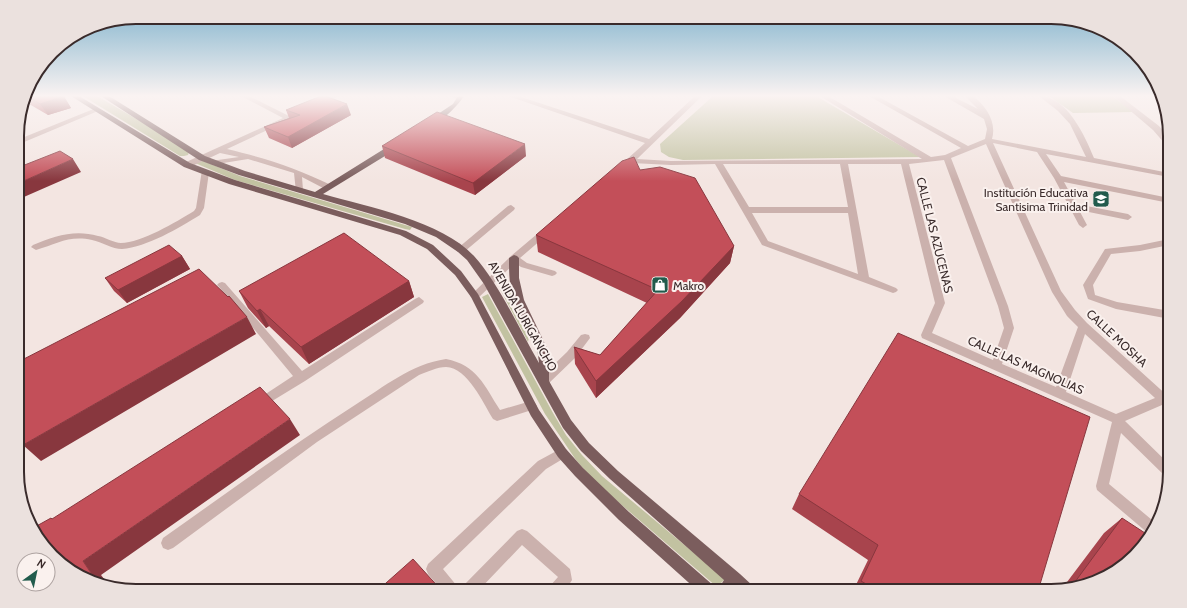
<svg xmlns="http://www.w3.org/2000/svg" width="1187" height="608" font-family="Cabin,sans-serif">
<rect width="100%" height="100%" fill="#f3e5e1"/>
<path fill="#c2c2a1" d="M83,96h14l55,32 37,24 -1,3 -4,1h-4z
M713,96h103l104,61 -237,3 -14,-3 -8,-5 -1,-8z
M1049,96h63l22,16 -61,1z
M201,160l39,16 172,51 -2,3 -5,-1 -170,-49 -40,-17z
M508,280l6,27 15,30 -1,5 -28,-53z
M488,294l65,119 13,22 16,20 20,21 123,103 -8,8 -122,-105 -19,-22 -31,-46 -63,-117z"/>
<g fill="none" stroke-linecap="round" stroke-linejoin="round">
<path fill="#cbb1ad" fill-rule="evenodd" d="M241,96h8l40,20 13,-6 4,2 -79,37c38,9 69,19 104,36v4h-6l-23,-12 1,13 -1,2h-6l-2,-19 -46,-14 -37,6v-4l28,-4 -19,-4 -30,14h-6v-4l99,-45z
M331,96h8l-17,9 -5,-1z
M450,96h10l2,2 -3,2z
M508,96h10l131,43 46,-43h7l-65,63 34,2 251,-2 -102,-63h8l103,61 14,-2 16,-7 -92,-52h8l91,50 17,-7 2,-10 -3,-10 -40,-23h8l26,13 -13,-13h8c13,10 24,26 19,43l94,18 -16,-33 -12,-13 -19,-15c28,0 46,40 55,62l75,15v4l-123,-23 15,22 108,22v5l-105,-21 12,22 52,10 4,3 -4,3 -49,-10 8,15 -4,3 -4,-3 -25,-47 -17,-26 -44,-9 68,148 14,19 12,13 83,75v12l-8,-5 -37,16 45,44 -1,13 -3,-1 -45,-44 -12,51 49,41 -9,9 -52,-44 -1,-4 16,-64 -190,-84 -1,-3 14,-32 -34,-139h-53l21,113 27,11 2,2 -2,2 -3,1 -131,-48 -47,-81 -44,1 -39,-2 -7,2v-4l20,-18zM986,144l66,148 15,24 11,11 -22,60 -54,-23 12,-36 -6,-22 -57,-148zM944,160l54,146 6,22 -11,32 -61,-27 13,-30 -36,-139zM723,164h117l8,43h-99zM752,213h96l10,61 -90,-33zM1085,334l70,64 -39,16 -50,-22z
M1113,96h7l39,30 10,12v7h-3l-13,-15z
M96,108l2,1v2l-81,34v-5z
M202,170h6l1,2 -5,36 -4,7c-21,13 -53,32 -78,34 -10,0 -20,-7 -30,-9 -23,-5 -35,4 -56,10l-5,-3 2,-2c21,-9 42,-16 65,-9 7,1 16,7 23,7 20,0 55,-21 73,-32l2,-3z
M511,205l4,3 -1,2 -50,42h-6l-2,-2 2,-2 50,-42z
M546,228l3,1 1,2 -1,2 -29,25 7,5 28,8 2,2 -2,2 -3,1 -31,-9 -6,-4 -37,35h-6l-2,-2 2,-2 39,-38 32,-27z
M1169,239v6l-29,6 -29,3 -18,31 2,10 22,7 53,9v8l-54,-10 -28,-10 -5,-14 22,-36 35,-4z
M222,282l3,1 77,88 113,-72 4,-2 5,4 -1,2 -118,78 -46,28 -4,-2 -2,-3 2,-3 38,-25 -74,-89 -2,-2 2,-2z
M585,334l4,1 1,3 -15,20 -27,26 -4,1 -4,-1 -2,-3 2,-3 27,-26 14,-17z
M446,359c31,6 38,26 54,51l31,-9 4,2 2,3 -2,3 -38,12 -4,-2c-10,-16 -25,-51 -47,-52 -9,0 -19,5 -27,8l-102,67 -144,106 -5,2 -5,-2 -2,-5 2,-5c64,-45 126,-91 192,-133 29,-18 56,-41 91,-46z
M562,448l4,1 2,4 -2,4 -20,12 -103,100 14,17 2,5h-17l-14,-17 -2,-5 2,-5 110,-103z
M522,529l5,2 43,38 2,11 -7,11h-17l2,-5 8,-9 -36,-32 -44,46h-17l2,-5 54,-55z"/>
<path fill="#7b5d5d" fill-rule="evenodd" d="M71,96h8l111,67 45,17 171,51 27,14 28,26 17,23 61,116 27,39 17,19 46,44 85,74 2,5h-18l-79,-71 -44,-44 -17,-19 -27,-41 -60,-119 -16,-22 -28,-26 -27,-14 -171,-51 -45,-17z
M101,96h8l96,60 40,15 70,21 77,-48h6v4l-75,46c45,13 119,27 151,62 26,29 45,73 65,107 -1,-22 -16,-42 -24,-61 -6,-14 -6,-29 -6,-44l5,-3 3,1 2,2v20l5,22 23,48 2,12v21l22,39 18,23 29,28 122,103 13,12 2,5h-18l-2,-2 -1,2h-17l7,-11 -114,-101 -29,-28 -18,-23 -79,-144 -17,-24 -9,-8 -22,-15 -31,-13 -166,-49 -40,-15z
M458,96h6c-5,8 -24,29 -35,28v-4l24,-16z"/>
</g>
<path fill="#a8444d" d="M26,96h37l8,12 -23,7 -24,-14z
M286,110l65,5 -59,33 -23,-10 -5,-11 25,-9z
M382,146l144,10 -51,39 -90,-37z
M640,170l94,76 -4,17 -50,55 -84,80 -21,-34 -1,-17 26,8 47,-52 -109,-51 -2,-17z
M182,256l8,13 -63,34 -13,-12 -9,-13z
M409,281l5,16 -105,67 -40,-38 -3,2 -18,-20 -9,-17z
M799,494l239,97h-185l15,-31 -76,-51z
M1122,518l-5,53 -56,19 43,-57z"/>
<path fill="#88373e" d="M64,96l7,12 -23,7 -8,-11z
M347,104l4,11 -59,33 -4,-11z
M525,144l1,12 -51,39 -2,-12z
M73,159l8,13 -64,28v-16z
M734,246l-4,17 -50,55 -84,80v-17z
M182,256l8,13 -63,34 -9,-13z
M409,281l5,16 -105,67 -8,-17z
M260,309l9,17 -3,2 -9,-17z
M247,317l9,17 -215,127 -18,-16z
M290,419l10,16 -199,140 7,9 -11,-2 -14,-21z"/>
<path fill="#c34f59" stroke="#88373e" d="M28,96h36l-24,8z
M321,96h4l22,8 -59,33 -24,-10 36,-12 -14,-5z
M437,112l88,32 -52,39 -91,-37z
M60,151l13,8 -56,25v-16z
M634,157l6,13 20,-3 35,11 39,68 -52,55 -86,80 -22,-34 26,8 58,-65 -122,-55 86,-74z
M344,233l65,48 -108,66 -41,-38 -3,2 -18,-20z
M169,245l13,11 -64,34 -13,-12z
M199,269l29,28 1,-1 18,21 -224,128 -5,-7v-76z
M898,333l192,84 -52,174h-160l-17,-10 17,-36 -79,-51z
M260,387l30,32 -207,142 14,21 -14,-3 -46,-41 -4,-10 18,-10 1,1z
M1122,518l26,17 -31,36 -45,15z
M413,559l29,32h-65z"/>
<linearGradient id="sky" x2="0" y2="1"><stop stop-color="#7fb2cc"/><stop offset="0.53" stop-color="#faf3f2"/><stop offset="1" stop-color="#faf3f2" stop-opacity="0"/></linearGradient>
<rect width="1187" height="181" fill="url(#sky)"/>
<defs>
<g id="school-square" transform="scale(0.9)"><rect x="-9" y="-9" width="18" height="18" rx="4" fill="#215b4c" stroke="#faf1ee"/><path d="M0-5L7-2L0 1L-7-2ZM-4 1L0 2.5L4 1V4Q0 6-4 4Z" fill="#fff"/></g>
<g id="shop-square" transform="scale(0.9)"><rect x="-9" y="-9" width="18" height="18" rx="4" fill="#215b4c" stroke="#faf1ee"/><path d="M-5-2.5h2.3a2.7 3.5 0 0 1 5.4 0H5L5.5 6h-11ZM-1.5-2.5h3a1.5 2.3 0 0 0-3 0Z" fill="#fff"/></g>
</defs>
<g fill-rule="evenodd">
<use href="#school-square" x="1101" y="199"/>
<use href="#shop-square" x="660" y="285"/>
</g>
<g text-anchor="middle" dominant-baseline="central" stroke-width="4" stroke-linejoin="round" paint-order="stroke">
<g font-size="12" fill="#3a2b2b" stroke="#faf1ee" text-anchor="end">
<text x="1088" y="192">Institución Educativa<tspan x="1088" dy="14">Santisima Trinidad</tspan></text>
<text x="673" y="285" text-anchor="start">Makro</text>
</g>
<g font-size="12" fill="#3a2b2b" stroke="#faf1ee">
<text transform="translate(935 235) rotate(76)">CALLE LAS AZUCENAS</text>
<text transform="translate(523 316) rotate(60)">AVENIDA LURIGANCHO</text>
<text transform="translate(1117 338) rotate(43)">CALLE MOSHA</text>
<text transform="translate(1026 365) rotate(24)">CALLE LAS MAGNOLIAS</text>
</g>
</g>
<path d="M0 0H1187V608H0ZM136 24H1051A112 112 0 0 1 1163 136V472A112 112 0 0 1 1051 584H136A112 112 0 0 1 24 472V136A112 112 0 0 1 136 24Z" fill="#ebe1de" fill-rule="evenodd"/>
<path fill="none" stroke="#3a2b2b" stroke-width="2" d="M136 24H1051A112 112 0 0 1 1163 136V472A112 112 0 0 1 1051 584H136A112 112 0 0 1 24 472V136A112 112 0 0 1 136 24Z"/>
<g transform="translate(36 572) rotate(33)"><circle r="19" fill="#faf1ee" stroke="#ada2a0"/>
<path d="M0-3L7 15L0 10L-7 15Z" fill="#215b4c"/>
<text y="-6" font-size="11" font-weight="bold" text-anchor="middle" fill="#3a2b2b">N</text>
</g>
</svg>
